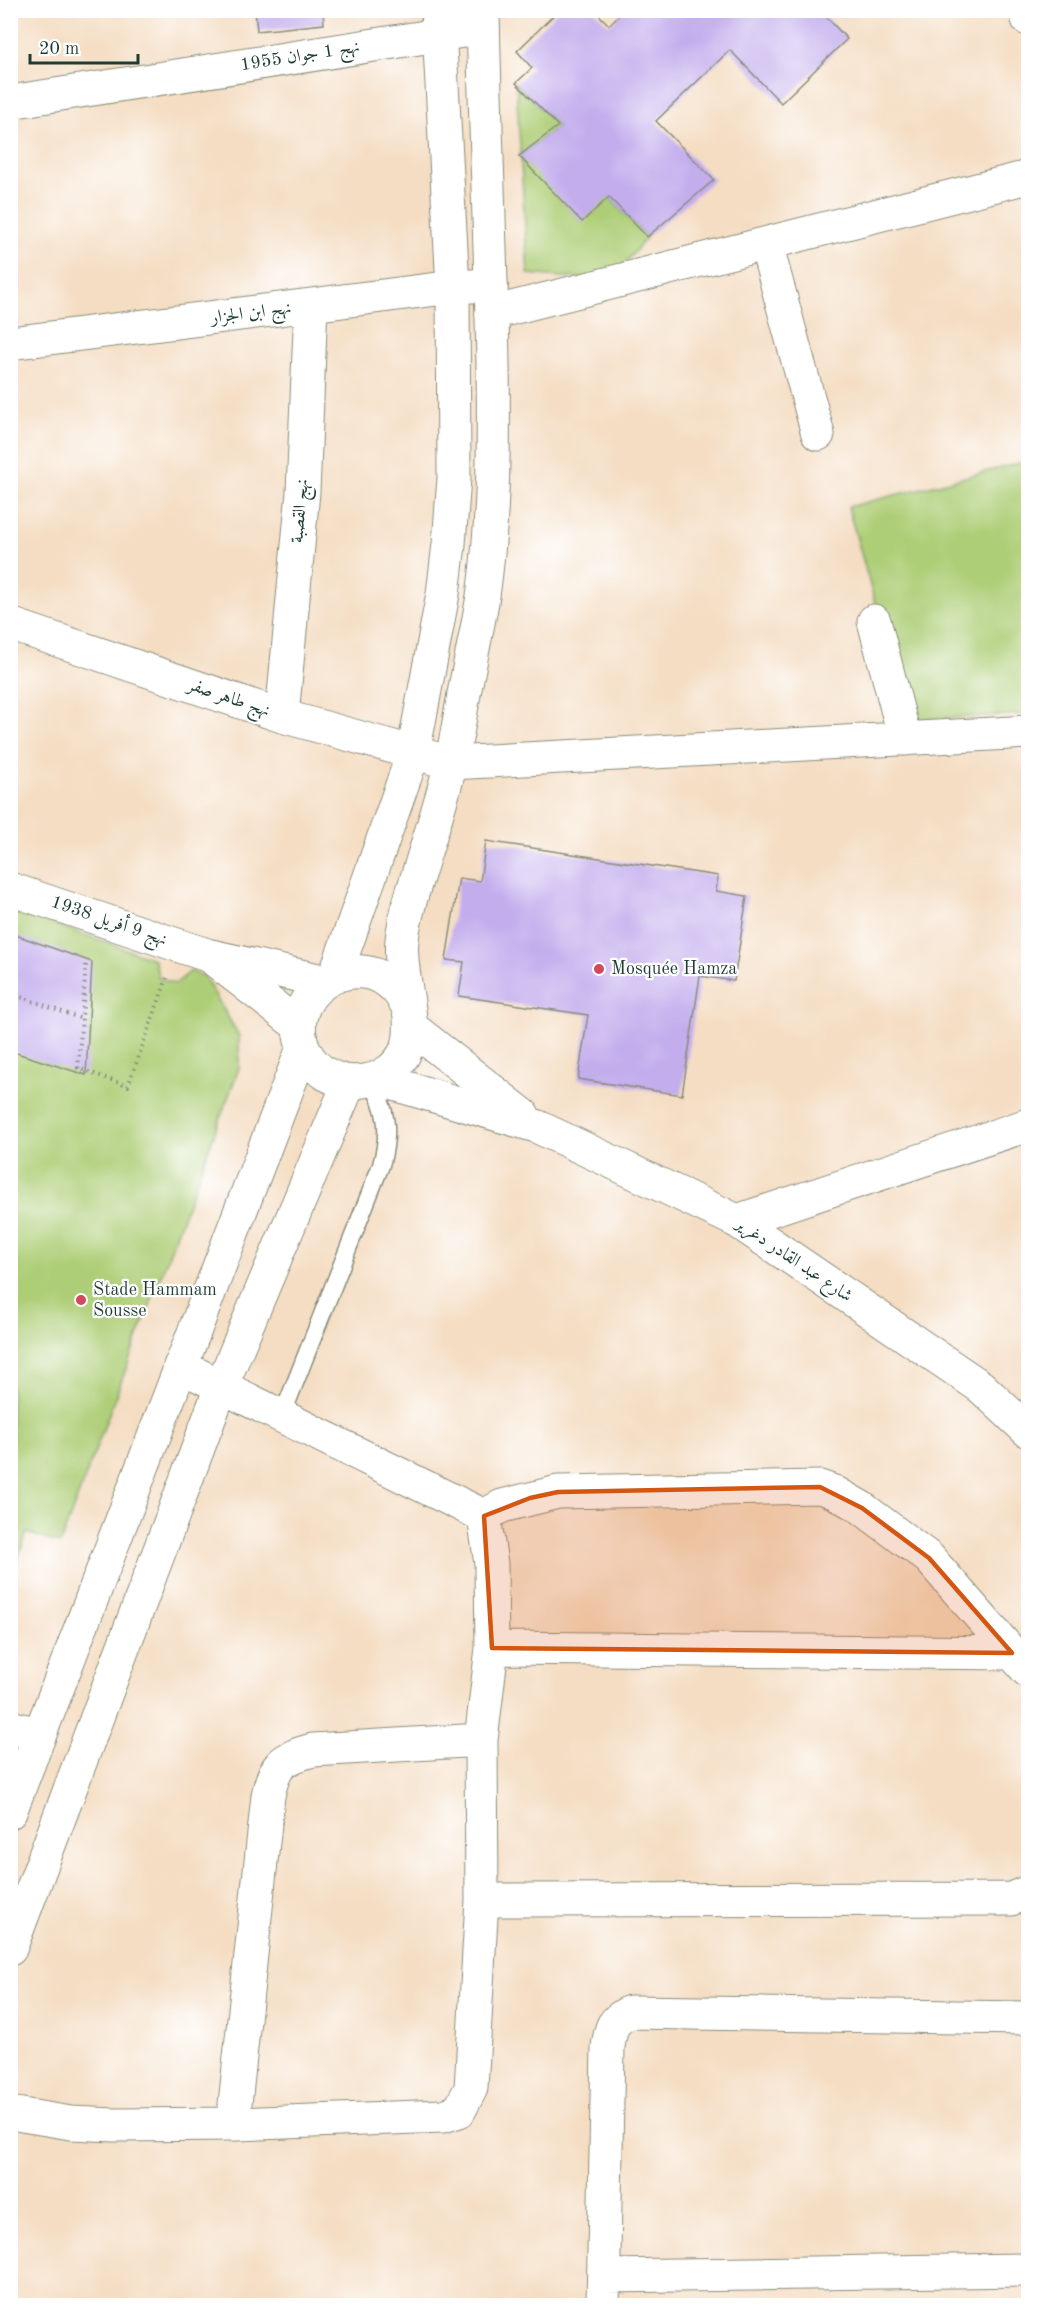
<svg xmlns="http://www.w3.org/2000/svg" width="1039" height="2316" font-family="'Old Standard TT',Amiri,serif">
<rect width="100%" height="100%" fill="#fff"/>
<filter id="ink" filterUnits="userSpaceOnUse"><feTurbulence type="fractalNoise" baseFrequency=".0167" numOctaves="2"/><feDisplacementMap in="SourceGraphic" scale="12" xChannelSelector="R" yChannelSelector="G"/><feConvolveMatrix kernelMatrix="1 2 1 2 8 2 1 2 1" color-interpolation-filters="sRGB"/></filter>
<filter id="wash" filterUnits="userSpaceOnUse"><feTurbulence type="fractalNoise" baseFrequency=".008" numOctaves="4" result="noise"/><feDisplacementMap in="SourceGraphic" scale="24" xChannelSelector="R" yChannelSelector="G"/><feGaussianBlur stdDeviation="1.35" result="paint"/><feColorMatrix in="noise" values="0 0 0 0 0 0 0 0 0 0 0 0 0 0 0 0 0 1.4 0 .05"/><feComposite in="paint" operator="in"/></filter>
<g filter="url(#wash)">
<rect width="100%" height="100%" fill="#f4ddc2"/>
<path fill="#adce76" stroke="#668655" stroke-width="1.5" d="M516,83l42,43 -39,30 90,41 38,40 -37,44 -82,-7z
M1028,461v253l-120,6 -60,-213z
M11,909l143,50 5,19 16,6 16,-13 13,5 35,60v32l-179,476 -33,-11 -16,45z"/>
<g id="blocks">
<path fill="#c3aded" d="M255,10h68l1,14 -67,7z
M559,10h35l15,15 15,-15h196l27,29 -66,64 -51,-53 -74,71 58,59 -67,57 -38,-40 -27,25 -63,-66 39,-30 -42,-43 16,-15 -15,-17z
M486,841l232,35 -2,15 31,5 -13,85 -34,-5 -18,119 -104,-16 10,-64 -129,-19 5,-34 -18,-2 13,-82 21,3z
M10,933l82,29 -6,113 -76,-24z"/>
</g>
</g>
<g filter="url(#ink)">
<use href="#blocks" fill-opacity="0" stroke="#8a8d7b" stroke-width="1.5"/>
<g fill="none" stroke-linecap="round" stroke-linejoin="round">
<g stroke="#8a8d7b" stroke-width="19">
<path id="lane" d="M282,1416l99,-251c9,-32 7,-56 -11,-85"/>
</g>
<g stroke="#8a8d7b" stroke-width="35">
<path id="street" d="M1027,10l1,9
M10,102l473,-74
M766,244l52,190
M492,313l536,-136
M10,343l443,-56 38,-2
M874,621l31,118
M10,624l272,92 169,47 577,-31
M282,716l21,-224 8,-186
M10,889l197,66 116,26
M216,961l83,65
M737,1221l291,-96
M484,1516l18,-10 56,-14 262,-5 14,5 28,16 67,50 83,95
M492,1648l520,5 16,18
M10,1727l29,7
M482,1900l529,-1 17,-7
M235,2104l33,-308c6,-31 14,-38 45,-46l168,-10
M10,2113l61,10 44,2 122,-1 206,-8 16,-5 12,-23 11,-188 -1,-160 11,-92 -1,-84 -7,-48 -304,-150
M604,2276l424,-6
M603,2306l5,-259c3,-19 3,-26 22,-35l398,6"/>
</g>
<g stroke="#8a8d7b" stroke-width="35">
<path id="secondary" d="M335,976l78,-222 30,-160 6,-50 5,-66 -1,-191 -15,-277
M407,1005c-3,-5 -7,-12 -11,-16 -42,-45 -118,6 -91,62 20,42 84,41 102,-3 11,-28 -9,-74 -5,-108 2,-20 8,-40 14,-59 12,-39 25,-78 35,-118 6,-26 10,-53 15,-80 6,-29 12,-58 17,-87 11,-77 11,-154 10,-231 -2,-118 -8,-236 -10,-355
M411,1027l112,88
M377,1079l159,47 201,95 244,166 47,44
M10,1812l293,-764
M10,1949l211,-562 128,-304"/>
</g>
<path stroke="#8a8d7b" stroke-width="4" stroke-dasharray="1.5 4.5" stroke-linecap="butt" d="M86,965l-8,103 50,18 39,-108
M10,993l72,26"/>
<use href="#lane" stroke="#fff" stroke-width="16"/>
<use href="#street" stroke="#fff" stroke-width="33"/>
<use href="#secondary" stroke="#fff" stroke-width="33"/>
</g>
</g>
<path fill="#d45610" fill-opacity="0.2" stroke="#d45610" stroke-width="4.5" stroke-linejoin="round" d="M820,1487l42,21 67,50 83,95 -520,-5 -8,-132 46,-18 28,-6z"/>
<g fill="#d1495b" stroke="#fff" stroke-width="2">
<circle cx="599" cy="969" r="6"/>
<circle cx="81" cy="1300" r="6"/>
</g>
<g text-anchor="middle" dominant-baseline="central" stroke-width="4.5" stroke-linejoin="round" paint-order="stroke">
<g font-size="18" fill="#1f3d34" stroke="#fff">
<text transform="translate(300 56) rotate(-9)">نهج 1 جوان 1955</text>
<text transform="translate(251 313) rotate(-7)">نهج ابن الجزار</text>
<text transform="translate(300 511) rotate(-85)">نهج القصبة</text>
<text transform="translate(229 698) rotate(19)">نهج طاهر صفر</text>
<text transform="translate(109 921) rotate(19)">نهج 9 أفريل 1938</text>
<text transform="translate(794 1260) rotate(34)">شارع عبد القادر دغرير</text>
</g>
<g font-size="18" fill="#1f3d34" stroke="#fff" text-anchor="start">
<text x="611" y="969">Mosquée Hamza</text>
<text x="93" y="1290">Stade Hammam<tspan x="93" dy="21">Sousse</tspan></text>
</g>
</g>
<rect width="1039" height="2316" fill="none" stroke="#fff" stroke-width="36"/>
<path d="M30 54v9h108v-9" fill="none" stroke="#1f3d34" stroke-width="3"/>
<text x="39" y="54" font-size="18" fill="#1f3d34" stroke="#ffffff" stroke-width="4.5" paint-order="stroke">20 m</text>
</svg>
